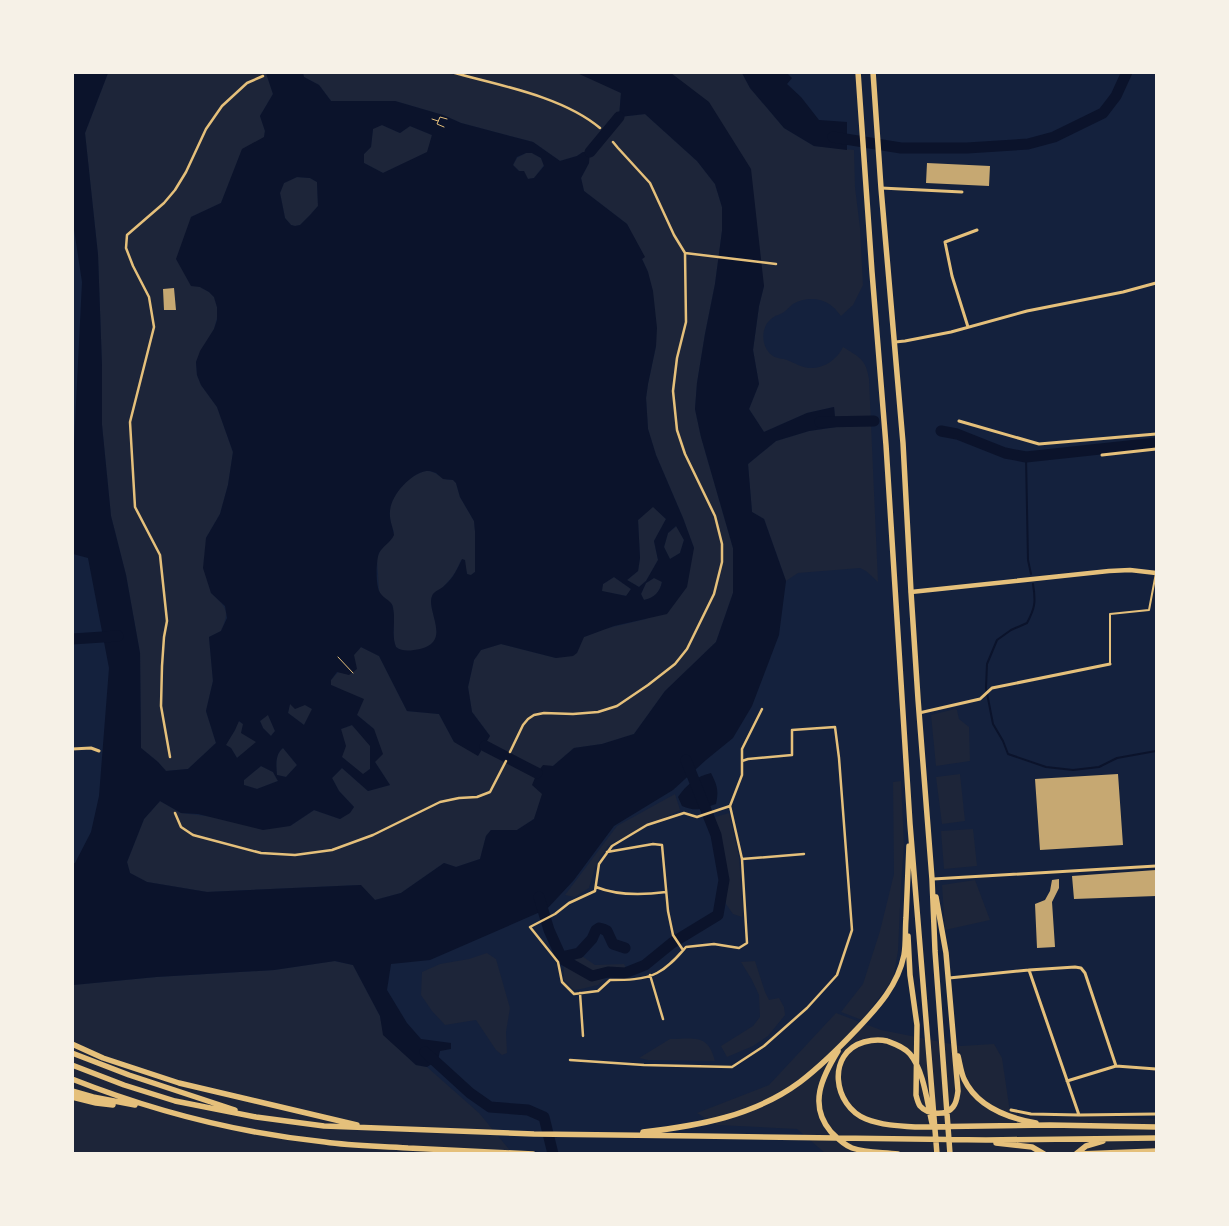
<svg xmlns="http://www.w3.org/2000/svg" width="1229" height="1226" font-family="'Asap Condensed',sans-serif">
<rect width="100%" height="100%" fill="#14213d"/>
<path fill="#1d2539" d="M108,73h158l7,21 -13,22 5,15 -1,7 -22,12 -21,53 -30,14 9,70 9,5 5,5 3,10 1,7 -4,15 -18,33 1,13 4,10 16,22 16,45 -5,33 -8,29 -14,24 5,55c16,15 19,17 10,38l-12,6 4,44 -7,30 10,32 -28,26 -22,2 -8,-9 -17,-14 -1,-95 -14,-78 -15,-59 -9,-91v-59l-4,-111 -13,-122z
M303,73h274l7,2 37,18 -2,24 26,-3 52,47 18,23 7,23v24l-7,53 -10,50 -8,49 -2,26 6,28 32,111v45l-17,49 -51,49 -31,43 -32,10 -28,4 -21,18 -19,53 -17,11h-26l-5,6 -6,23 -24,8 -12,-4 -43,30 -26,7 -15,-15 -153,7 -60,-10 -17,-9 -3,-11 17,-43 16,-18 21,12 109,13 24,-16 26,9 14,-12 -15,-16 -7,-13 10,-10 26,23 22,-6 -15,-23 -1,-33 -17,-14 -17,-26 -9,-4v-5l30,-33 18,9 28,55 32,3 15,28 36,-6 -18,-24 -4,-25 6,-27 7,-10 20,-6 55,14 28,-21 20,-8 42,-10 48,-71 -11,-30 -27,-63 -8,-26 -2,-31 2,-14 8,-38 -8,-74 -6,-13 2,-2 -17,-33 -43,-33 -3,-13 8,-15 -6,-11 -6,4 -17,5 -27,-19 -72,-19 -18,-8 -48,-14h-64l-12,-16 -15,-8z
M671,73h71l8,15 34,40 30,18 40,4 1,37 5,41 3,57 -10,20 -12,11c-3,-3 -5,-7 -8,-9 -11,-10 -28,-10 -40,-3 -3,2 -5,5 -9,8 -4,3 -9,3 -13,7 -11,9 -10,29 2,37 4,3 10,2 14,4 8,3 13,7 22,8 14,1 28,-8 34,-21 16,10 23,12 26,32l9,203 -12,-11 -6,-3 -62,5 -12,8 -22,-62 -12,-7 -4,-48 28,-23 33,-10 27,-4 -2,-20 -27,6 -43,19 -15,-23 10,-25 -6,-34 6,-44 5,-20z
M382,125l18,8 10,-7 22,9 -4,17 -45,21 -19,-10v-9l7,-7 2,-19z
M526,153h6l9,5 3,7 -10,13 -6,1 -15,-14 4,-7z
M297,177l13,1 7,4 1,24 -7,8 -11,11 -5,1 -4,-1 -6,-7 -5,-25 4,-10z
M426,471c12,0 13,9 27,9l3,3 4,14 14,24 1,10v41l-4,3h-3l-7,-15c-6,17 -17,26 -30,39 -1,19 20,42 -12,51 -8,2 -17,2 -23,-3l-2,-6 -1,-35 -13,-12 -1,-4 -2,-31 3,-8 14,-19c-3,-7 -5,-15 -4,-23 2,-15 20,-35 36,-38z
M653,506l13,13 -12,22 4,19 -12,21 -7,6 -12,-7 11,-9 2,-13 -2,-38z
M677,526l7,14 -4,13 -10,6 -6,-12 4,-14z
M614,577l17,12 -4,7 -26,-5 2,-7z
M654,578l8,3c-2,11 -7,17 -18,19l-3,-6 5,-11z
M290,703l15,2 8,4 -9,16 -16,-12z
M955,709l2,1 2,9 10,8 1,34 -34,5 -5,-51z
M268,714l7,17 -4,5 -8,-8 -3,-7z
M238,721l5,3 14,18 -20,16 -6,-10 -6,-3 10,-15z
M352,725l19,21 -1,23 -7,6 -21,-18 -1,-28z
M283,748l14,17 -11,12 -9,-2c-1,-9 -2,-21 6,-27z
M261,766l12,6 5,9 -21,8 -13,-4v-5z
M960,774l5,47 -23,3 -6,-47z
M901,781l3,64 -3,39 -3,67 -5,29 -31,40 -21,-8 22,-28 17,-53 14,-57 -1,-92z
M675,794l5,16 -71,35 -9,12 -5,10 -6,21 -14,9 -10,-2 52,-69z
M729,813l10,44 4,55 -1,5 -9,-3 -7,-10 -1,-37 -10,-50z
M973,829l4,37 -33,3 -3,-38z
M975,880l15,40 -45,10 -3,-45z
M487,953l9,6 14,49 -4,24 1,21 -5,2 -6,-5 -20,-30 -31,5 -13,-14 -11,-16 1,-23 18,-8 29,-5z
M582,956l13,9 29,-1 6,11 -24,2 -8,8 -17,4 -7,1 -10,-10v-15z
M334,961l19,4 27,51 4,19 32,30 11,2 52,46 33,40 -439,1v-169l83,-8 118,-7z
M755,961l10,31 4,8 10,-2 5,9 1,8 -17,21 -15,10 -26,11 -6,-11 32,-20 7,-9 -1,-22 -7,-15 -11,-18z
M836,1013l45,17 80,16 33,-2 8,14 8,54 21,3h48l77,4v34h-331l-28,-24 -80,-4 -20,-12 72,-28z
M670,1039c24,0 38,-6 45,22l-67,-1 -9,-2z"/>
<path fill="#0b132b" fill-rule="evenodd" d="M73,73h35l-23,60 13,122 4,111v59l9,91 15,59 14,78 1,95 17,14 8,9 22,-2 28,-26 -10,-32 7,-30 -4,-44 12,-6 6,-13 -2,-12 -14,-13 -8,-25 3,-30 14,-24 8,-29 5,-33 -16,-45 -16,-22 -4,-10 -1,-13 4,-11 14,-22 3,-9v-13l-3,-10 -5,-5 -9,-5 -9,-1 -15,-27 15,-42 30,-14 21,-54 22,-12 1,-6 -5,-15 13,-22 -7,-21h37l1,4 15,8 12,16h64l48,14 18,8 72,19 27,19 17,-5 6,-4h7l-1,11 -8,15 3,13 43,33 18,33 -3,2 6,13 5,19 4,37 -1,18 -8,38 -2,14 2,31 8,26 27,63 11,30 -7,39 -20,27 -53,12 -30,11 -7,16 -4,3 -17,2 -55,-14 -20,6 -7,10 -6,27 4,25 18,24 -12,20 -24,-14 -15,-28 -32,-3 -28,-55 -18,-9 -7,8 3,14 -8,6 -12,-3 -6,8v5l33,14 -7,16 17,14 9,25 -8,8 15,23 -22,6 -26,-23 -10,10 7,13 15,16 -4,6 -10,6 -26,-9 -24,16 -27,4 -65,-16 -17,-1 -21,-12 -16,18 -17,43 3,11 17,9 60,10 154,-7 14,15 26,-7 43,-30 12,4 24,-8 6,-23 5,-6h26l17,-11 8,-25 -10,-9 5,-12 6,-8 10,1 21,-18 28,-4 32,-10 31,-43 51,-49 17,-49v-45l-32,-111 -6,-28 2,-26 8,-49 10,-50 7,-53v-24l-7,-23 -18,-23 -52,-47 -26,3 2,-24 -44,-20h94l38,29 42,67 13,117 -5,20 -6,44 6,34 -10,25 15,23 43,-19 27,-6 2,20 -27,4 -33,10 -28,23 4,48 12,7 22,62 -7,54 -27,71 -19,32 -27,22 -33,30 -59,36 -40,54 -27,29 -117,51 -39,4 -4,26 20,33 14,16 30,4v6l-11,2 -2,9 -11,7 -11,-2 -33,-30 -3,-19 -27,-51 -18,-4 -61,9 -118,7 -83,8 -1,-121 3,-1 16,-31 8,-36 10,-128 -21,-110 -15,-4v-90l9,-182 -10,-66zM382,125l18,8 10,-7 22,9 -5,17 -44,21 -19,-10v-9l7,-7 2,-18zM526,153h6l9,5 3,8 -10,12 -6,1 -4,-8h-5l-6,-6 4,-8zM297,177l13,1 7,4 1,24 -7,8 -11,11 -5,1 -4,-1 -6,-7 -5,-25 4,-10zM426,471h4l6,2 7,6 10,1 3,3 4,14 14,24 1,10v41l-4,3 -4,-1 -2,-14 -3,-1c-5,10 -8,18 -17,26 -3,4 -9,5 -12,9 -10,15 24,51 -19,56 -7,1 -13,1 -18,-3 -5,-12 0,-26 -3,-39 -1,-8 -8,-8 -12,-14 -6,-6 -5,-34 -2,-41 4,-7 12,-11 15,-18 -1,-8 -5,-15 -4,-24 1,-16 20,-37 36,-40zM653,507l13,12 -12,22 4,19 -12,21 -7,6 -12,-7 11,-9 2,-13 -2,-38zM676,526l8,14 -4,13 -10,6 -6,-12 4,-14zM614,577l17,12 -5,7 -24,-5 1,-7zM654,578l8,4c-2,10 -8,16 -18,18l-3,-6 5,-11zM290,704l5,5 10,-4 7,4 -8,16 -16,-12zM268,715l7,16 -4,5 -8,-8 -3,-7zM239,721l4,3 -2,9 15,9 -19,16 -6,-10 -5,-3 9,-15zM352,725l18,21v23l-7,5 -21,-17 4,-11 -5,-17zM283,748l14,17 -11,12 -9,-2c-1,-9 -2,-21 6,-27zM261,766l12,6 5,9 -21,8 -13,-4v-5z
M742,73h45l5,5 -5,6 14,13 18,23 28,2v28l-33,-4 -30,-18 -34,-40z
M711,773c6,12 8,17 5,31 -14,5 -20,8 -34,2l-4,-9c8,-12 19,-21 33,-24z"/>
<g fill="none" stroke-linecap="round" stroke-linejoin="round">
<path stroke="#0b132b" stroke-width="2" d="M1026,457l2,103 3,14
M1033,584c3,18 2,24 -6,39l-16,7 -14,10 -10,24 -1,24 7,36 10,17 5,13 38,13 27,3 26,-3 18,-9 39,-7"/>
<path stroke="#0b132b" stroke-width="11" d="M833,137l68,11h66l61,-4 26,-7 49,-24 13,-17 11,-24
M590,152l29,-35
M820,422l54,-1
M941,431l16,3 48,19 21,4 130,-14
M72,639l46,-3
M485,746l52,27
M539,897l10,33 13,29 30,17 16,-4 17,1 20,-8 27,-22 46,-28 6,-35 -8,-45 -30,-75
M561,957l18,-4 13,-14 4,-9 3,-2 4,1 4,2 6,13 12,4
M425,1052l45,41 20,14 38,3 16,7 9,37"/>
</g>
<path fill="#c6a872" d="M927,163l63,3 -1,20 -63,-3z
M174,288l2,22h-12l-1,-21z
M1118,774l5,71 -83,5 -5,-71z
M1156,870v26l-82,3 -2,-23z
M1059,879v9l-7,14 3,45 -18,1 -2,-44 10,-4 5,-9 2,-11z"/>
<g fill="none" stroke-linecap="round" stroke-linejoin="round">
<path stroke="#e5c07b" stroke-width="1" d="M432,119l6,2
M444,127l-7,-3 3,-7 7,2
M338,657l15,16"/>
<path stroke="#e5c07b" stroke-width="2" d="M1110,663v-49l39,-4 7,-37"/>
<path stroke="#e5c07b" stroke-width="2.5" d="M451,72c47,13 111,24 149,56
M685,253l91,11
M510,752l13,-27 5,-6 6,-4 10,-2 29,1 25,-2 19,-6 31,-21 27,-21 12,-15 27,-55 8,-32v-18l-7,-28 -30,-62 -8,-24 -4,-39 4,-33 9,-36 -1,-69 -11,-18 -24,-52 -32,-35 -5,-6
M170,757l-9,-51 1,-40 2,-29 3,-16 -7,-66 -25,-48 -5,-85 24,-95 -5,-30 -16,-31 -7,-18 1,-13 37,-32 11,-13 11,-18 20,-43 16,-23 25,-23 16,-7
M730,806l-33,11 -13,-4 -37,12 -35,21 -13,18 -4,27 -26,12 -14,11 -25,13 28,35 4,20 12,12 24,-3 12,-11c15,0 34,0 47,-7 12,-6 21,-17 29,-26l28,-3 25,4 8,-5 -5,-84 -12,-53 12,-31v-26l20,-40
M175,813l6,14 12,8 68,18 34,2 37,-5 41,-15 67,-33 19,-4 18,-1 13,-5 16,-31
M607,852l46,-8 9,1 6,66 5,24 10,15
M742,859l62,-5
M596,887c22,9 47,8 70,5
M650,975l13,44
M580,993l3,43
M570,1060l74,5 88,2 32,-21 43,-38 30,-33 15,-45 -13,-172 -4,-31 -43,3v25l-44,4 -6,2"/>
<path stroke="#e5c07b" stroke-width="3" d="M881,188l81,4
M968,327l-16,-51 -7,-34 32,-12
M895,342l10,-1 46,-9 76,-21 96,-19 33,-9
M959,421l80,23 117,-10
M1102,455l54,-6
M919,713l61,-14 12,-11 118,-24
M72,749l19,-1 8,3
M933,879l223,-13
M949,978l80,-8 46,-3 6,1 4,5 31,93 40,3
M1067,1081l49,-15
M1011,1110l20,4 48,1 -50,-145
M1079,1115l77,-1"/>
<path stroke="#e5c07b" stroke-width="4.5" d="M911,592l198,-21 21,-1 26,3"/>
<path stroke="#e5c07b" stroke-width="5.5" d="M858,72l14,200 14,173 24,379 27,330
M873,72l8,116 22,255 8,149 7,107 14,180 3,72 15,203
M908,936l2,39 7,50 -1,70c1,4 2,8 4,11 8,9 26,10 33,1 4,-5 4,-10 5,-16l-12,-138 -10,-56
M72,1044l31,14 76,25 178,42
M838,1051c-16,26 -30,54 -7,81 6,6 13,13 21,16 14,5 31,4 46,6
M72,1053l57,22 106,35
M958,1056c2,8 3,16 6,23 13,28 44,39 72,44
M72,1065l52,20 51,16 81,16 68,9 210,8 165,2 287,4 170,-2
M72,1079c81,32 166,54 253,63 27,4 55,4 83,6 41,2 83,4 125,6
M72,1091l21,6 42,8
M72,1097l24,6 17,2
M932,1123c-5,-21 -8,-52 -22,-69 -6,-7 -15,-10 -23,-13 -8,-2 -16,-1 -23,1 -38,11 -31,64 2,77 15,6 32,7 49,8l135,-2 106,2
M643,1132c55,-6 111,-16 157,-50 21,-16 40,-35 58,-54 20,-21 40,-43 46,-73 2,-11 1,-25 2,-37 1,-24 2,-48 3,-72
M996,1143l36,4 12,7
M1076,1154l10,-8 17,-5
M1079,1154l77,-3"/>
</g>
<rect width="1229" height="1226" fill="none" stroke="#f6f1e7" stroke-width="148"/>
</svg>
